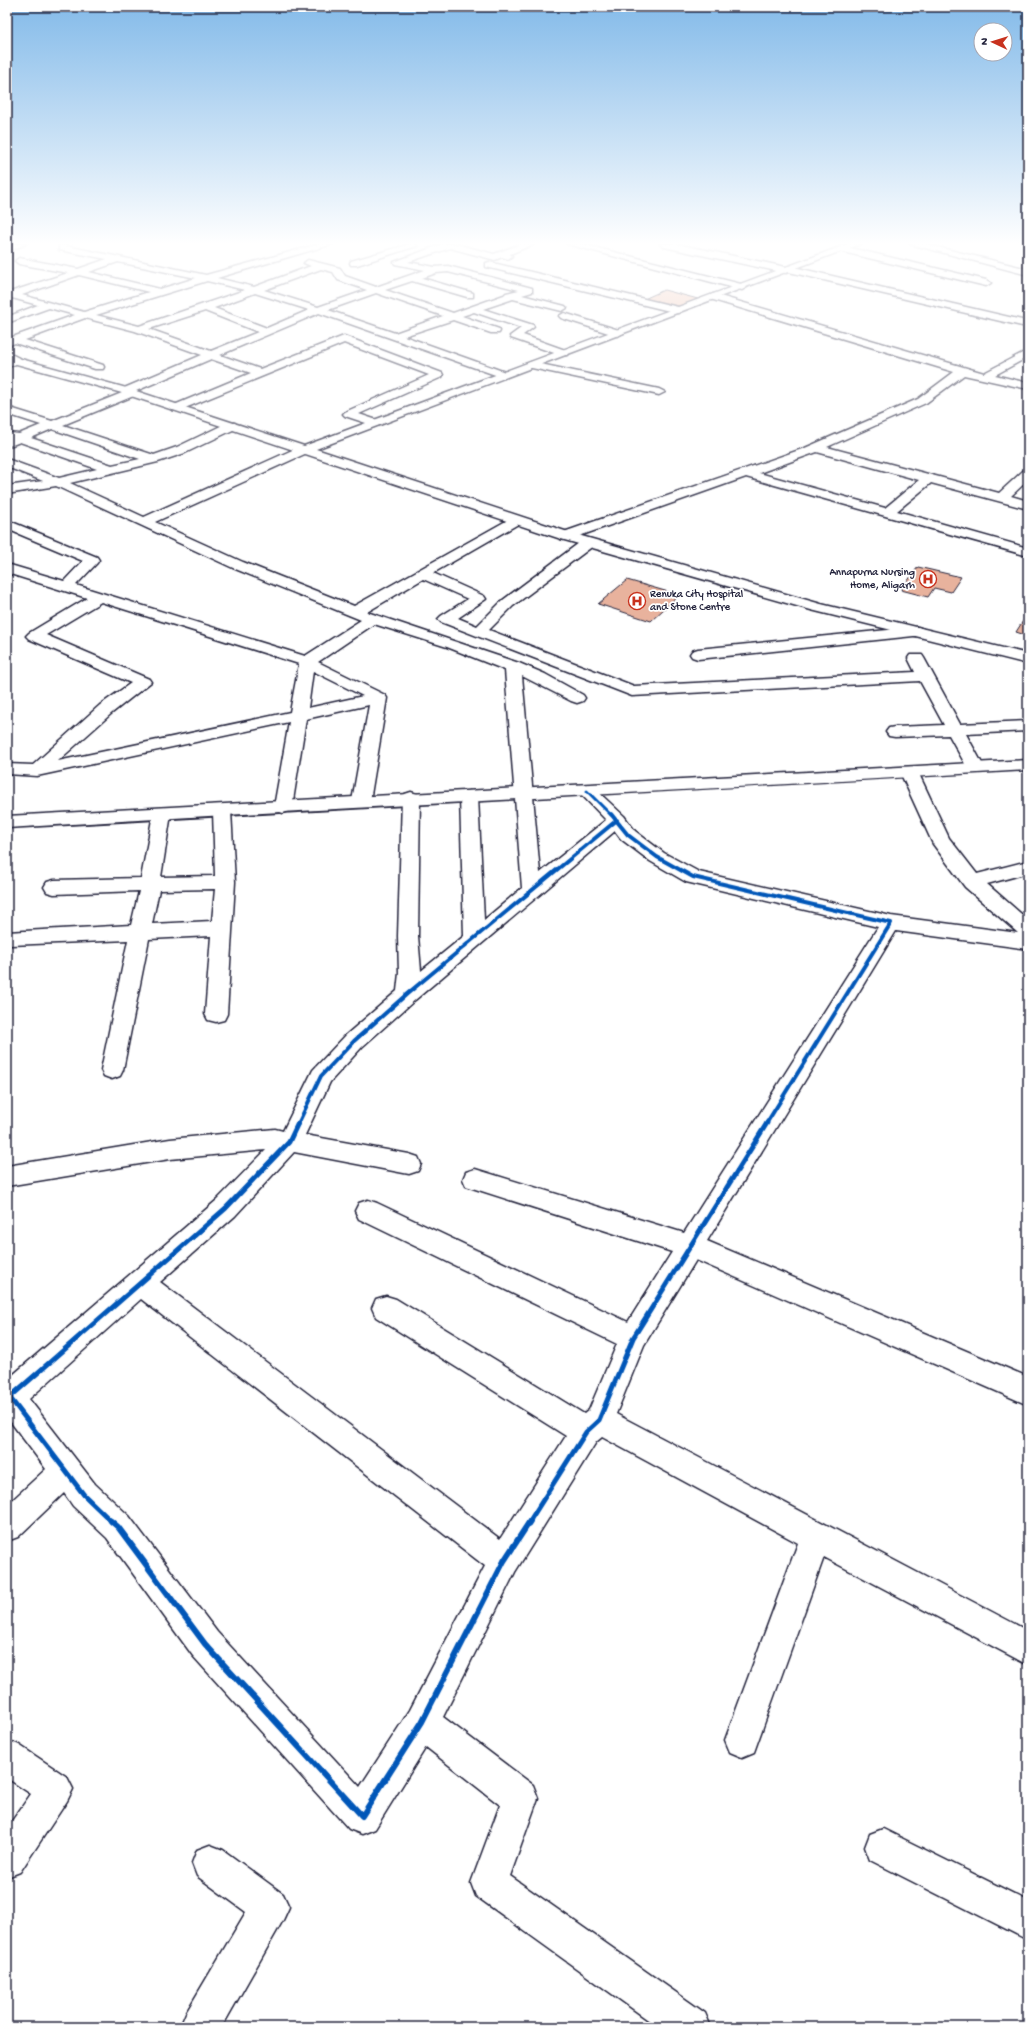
<svg xmlns="http://www.w3.org/2000/svg" width="1035" height="2034" font-family="'Gochi Hand',sans-serif">
<rect width="100%" height="100%" fill="#fff"/>
<filter id="ink" filterUnits="userSpaceOnUse"><feTurbulence type="fractalNoise" baseFrequency=".025" numOctaves="2"/><feDisplacementMap in="SourceGraphic" scale="8" xChannelSelector="R" yChannelSelector="G"/><feConvolveMatrix kernelMatrix="1 2 1 2 8 2 1 2 1" color-interpolation-filters="sRGB"/></filter>
<g filter="url(#ink)">
<path fill="#e8b29d" stroke="#22223b" d="M664,290l34,9 -20,9 -34,-9z
M918,567l43,10 -10,15 -17,-4 -6,9 -27,-7z
M627,580l52,15 -28,26 -53,-17z
M1028,613v23l-12,-4z"/>
<g fill="none" stroke-linecap="round" stroke-linejoin="round">
<g stroke="#22223b" stroke-width="3">
<path id="street" d="M13,244h13l-19,8v-6z
M319,244h14l-116,34 37,9 57,-21 -7,-3 4,-3 32,8 5,8 31,11 49,-17 -30,-6 -1,-2 48,-18h14l38,10 27,-10h13l-24,10 2,2 -4,3 -6,-2 -7,3 -45,-12 -42,14 27,5 13,-1 84,22v4l-10,3 43,11 2,2 -5,3 -49,-12 -30,10 50,16 1,2 -11,8 45,16 1,2 -1,2h-8l-49,-17 -1,-2 11,-8 -47,-16 -12,4 37,13 1,2 -1,2h-8l-38,-13 -49,16 104,37 1,2 -5,3 -185,-65 -99,42 40,14 84,-33 98,37 1,2 -1,2 -83,37 21,7 2,2 -2,2h-8l-27,-9 -2,-2 2,-2 84,-37 -85,-32 -164,67h-8l-2,-2 2,-2 79,-33 -40,-14 -75,32 2,2 -2,2 -73,30 91,30 23,-8 50,-24h8l2,3 -2,3 -50,24 -27,9 -88,21 74,34 155,-70h8l2,3 -2,3 -152,69 88,40 111,44 161,-90 5,1 2,3 -2,3 -87,50 51,23 2,3 -28,19 19,8 26,-26 80,-60h10l2,3 -2,3 -80,60 -24,24 145,56 281,-14 -7,-14 2,-3h12l2,3 36,66 68,-3v10l-62,3 18,33 -3,4 -6,1 -6,-1 -20,-36 -54,2 -6,-1 -3,-4 3,-4 6,-1 49,-2 -24,-44 -288,15 -191,-74 -3,-3 3,-3 27,-17 -45,-20 -56,33 152,51 26,11 38,21 2,3 -2,3 -6,2 -6,-2 -49,-25 18,197 66,-53 -28,-29 3,-4 6,-2 6,2 31,29 11,15 29,22 35,19 192,44 127,17 -53,-46 -32,-43 -33,-72 3,-4 6,-1 6,1 3,4 31,66 28,36 51,-13v12l-41,11 41,36v29l-132,-18 -189,310 321,136v28l-332,-145 -52,85 -28,69 412,217v34l-204,-108 -70,195 -12,5 -12,-5 -5,-12 73,-197 -196,-106 -6,5 -81,130 -72,145 90,68 5,13 -28,78 195,137 6,14h-53l-182,-131 -5,-13 29,-78 -74,-58 -51,82 -13,5 -13,-5 -156,-173 -86,-118 -34,-32 -9,-13 -46,44 -11,4v-36l39,-36 -39,-52v-37l210,-180 49,-50 -96,9 -163,27v-20l163,-27 105,-10 8,2 30,-61 33,-35 51,-44 2,-18 -1,-37 4,-138 3,-4 6,-2 6,2 3,4 -2,138 3,35 43,-35 -4,-139 3,-4 6,-2 6,2 3,4 6,123 38,-32 -17,-218 -58,-23 -73,-23 -56,38 67,33 2,3 -17,103 -3,4 -6,2 -6,-2 -3,-4 17,-96 -63,14 -14,88 -3,4 -6,2 -6,-2 -3,-4 15,-85 -252,54 -30,-2v-10l26,1 67,-60 31,-22 -102,-44 -3,-3 3,-3 58,-35 -80,-25v-9l57,17 19,-20 -76,-32v-9l90,37 2,3 -2,3 -21,22 229,71 56,-36 -128,-52 -177,-82 -49,8v-8l36,-5 -36,-14v-8l52,19 38,-9 -77,-27 -13,5v-8l2,-1 -1,-2 2,-3 9,1 22,-9 -34,-11v-7l45,14 70,-28 -2,-2 2,-2 80,-34 -67,-24 -50,-13 -60,22 78,25 1,2 -1,2h-8l-80,-26 -8,3v-7l68,-24 -26,-7 -42,15v-6l31,-12 -26,-7 -5,2v-7l61,-20 -49,-9 -4,-3 4,-3 59,11 29,-10 -48,-9v-4l3,-1 144,30zM118,262l78,16 -36,11 -71,-17zM321,269l12,3 5,8 29,10 -49,17 -54,-17zM448,272l71,18 -13,3 -2,2 -51,18 -68,-23 27,-9 55,16h6v-4l-51,-15 14,-5zM79,275l70,17 -65,20 -62,-17zM207,281l38,9 -106,36 -43,-11zM255,293l54,17 -42,18 -53,-20zM376,293l67,23 -48,17 -67,-23zM205,311l53,21 -47,19 -62,-22zM52,429l88,30 -28,6 -81,-27zM101,602l198,62 -9,48 -232,49 54,-48 39,-31 -2,-3 -103,-44zM313,671l50,25 -55,12zM615,831l6,8 29,22 36,21 192,45 -194,306 -209,-64 -9,3 -3,7 3,7 206,66 -44,70 -251,-119 -9,-3 -9,3 -4,8 4,8 258,125 -28,66 -5,4 -188,-115 -10,-3 -10,3 -4,9 4,9 190,119 -66,103 -340,-257 75,-66 59,-64 115,22 9,-3 3,-7 -3,-7 -9,-3 -104,-19 25,-53 32,-35 53,-47zM141,1299l344,267 -75,144 -50,77 -143,-155 -88,-116 -34,-32 -66,-85z
M410,244h6l1,2 -60,19h-6l-1,-2 1,-2z
M567,244h15l163,41 2,2 -5,3z
M660,244h17l109,23 3,-1 233,54 5,3 -5,3 -233,-54 -3,1 -122,-26z
M910,244h15l103,25v6z
M842,246l144,34 5,3 -5,3 -147,-35v-4z
M489,262l189,45 5,3 -5,3 -192,-46v-4z
M713,294l271,79 44,-23v7l-33,18 33,8v6l-64,-14 -38,28 -99,44 172,46 25,-23 4,-1v11l-17,16 17,5v8l-97,-26 -34,28 131,37v8l-282,-79 -175,62h-10l-2,-3 2,-3 244,-85 113,-49 36,-27 -244,-73 -2,-2zM817,452l102,28 -34,28 -126,-35z
M564,313l58,18 1,2 -5,3 -57,-18 -2,-2z
M17,358l4,1 1,2 -15,7v-7z
M531,362l128,27 6,3 -6,3 -132,-28 -1,-2z
M918,627l5,2 3,3 -3,3 -225,24 -6,-2 -2,-3 2,-3 6,-2z
M222,805l7,2 2,4 4,71 -8,132 -3,6 -8,2 -8,-2 -3,-6 6,-78 -62,3 -26,131 -3,6 -8,3 -8,-3 -3,-6 27,-130 -117,5 -4,-1v-12l124,-7 8,-34 -85,3 -7,-2 -3,-5 3,-5 7,-2 87,-2 12,-64 2,-4 7,-2 7,2 2,4 -10,63 54,-1 -2,-65 2,-4zM215,889l-3,32 -60,3 7,-34z
M7,1740l12,5 48,32 6,12 -6,12 -47,71 -13,5v-49l24,-34 -24,-16z
M883,1829l145,72v39l-158,-80 -5,-13 5,-13z
M210,1845l13,5 60,44 6,13 -6,13 -61,107h-42l6,-14 60,-101 -49,-36 -5,-13 5,-13z"/>
</g>
<g stroke="#22223b" stroke-width="3">
<path id="secondary" d="M848,244h12l-544,205 255,84 250,71 207,50v10l-217,-54 -250,-71 -439,-146 -109,-30 -6,-4v-7l14,7 109,30 174,57z
M1028,760v10c-340,21 -681,37 -1021,58v-12z"/>
</g>
<use href="#street" fill="#fff" fill-rule="evenodd"/>
<use href="#secondary" fill="#fff" fill-rule="evenodd"/>
<g stroke="#fff" stroke-width="5">
<path id="cycleway-far3" d="M587,791l24,24"/>
</g>
<g stroke="#fff" stroke-width="6">
<path id="cycleway-far2" d="M611,814l17,21 29,22 36,20 198,46 -125,201
M298,1124l23,-48 33,-35 53,-47 210,-174"/>
</g>
<g stroke="#fff" stroke-width="8">
<path id="cycleway-far1" d="M7,1394l77,101 28,27
M9,1398l217,-190 63,-66 9,-19
M529,1522l57,-90 13,-12 34,-82 134,-215"/>
</g>
<g stroke="#fff" stroke-width="9">
<path id="cycleway" d="M111,1521l7,6 87,117 157,172 60,-94 82,-161 26,-40"/>
</g>
<use href="#cycleway-far3" stroke="#0057b8" stroke-width="3"/>
<use href="#cycleway-far2" stroke="#0057b8" stroke-width="4"/>
<use href="#cycleway-far1" stroke="#0057b8" stroke-width="5"/>
<use href="#cycleway" stroke="#0057b8" stroke-width="6"/>
</g>
</g>
<linearGradient id="sky" x2="0" y2="1"><stop stop-color="#83bae9"/><stop offset="0.46" stop-color="#fff"/><stop offset="1" stop-color="#fff" stop-opacity="0"/></linearGradient>
<rect width="1035" height="529" fill="url(#sky)"/>
<defs>
<g id="hospital-ring" transform="scale(0.9)"><circle r="9.5" fill="#fff" stroke="#c8321e" stroke-width="1.5"/><path d="M-5-5h3v3.5h4V-5h3V5h-3V1.5h-4V5h-3Z" fill="#c8321e"/></g>
</defs>
<g fill-rule="evenodd">
<use href="#hospital-ring" x="928" y="579"/>
<use href="#hospital-ring" x="637" y="601"/>
</g>
<g text-anchor="middle" dominant-baseline="central" stroke-width="3.5" stroke-linejoin="round" paint-order="stroke">
<g font-size="11" fill="#22223b" stroke="#fff" text-anchor="end">
<text x="915" y="573">Annapurna Nursing<tspan x="915" dy="13">Home, Aligarh</tspan></text>
<text x="650" y="595" text-anchor="start">Renuka City Hospital<tspan x="650" dy="13">and Stone Centre</tspan></text>
</g>
</g>
<rect width="1035" height="2034" fill="none" stroke="#fff" stroke-width="24"/>
<rect x="12" y="12" width="1011" height="2010" fill="none" stroke="#22223b" stroke-width="1.5" filter="url(#ink)"/>
<g transform="translate(993 42) rotate(274)"><circle r="19" fill="#ffffff" stroke="#a7a7b1"/>
<path d="M0-3L7 15L0 10L-7 15Z" fill="#c8321e"/>
<text y="-6" font-size="11" font-weight="bold" text-anchor="middle" fill="#22223b">N</text>
</g>
</svg>
